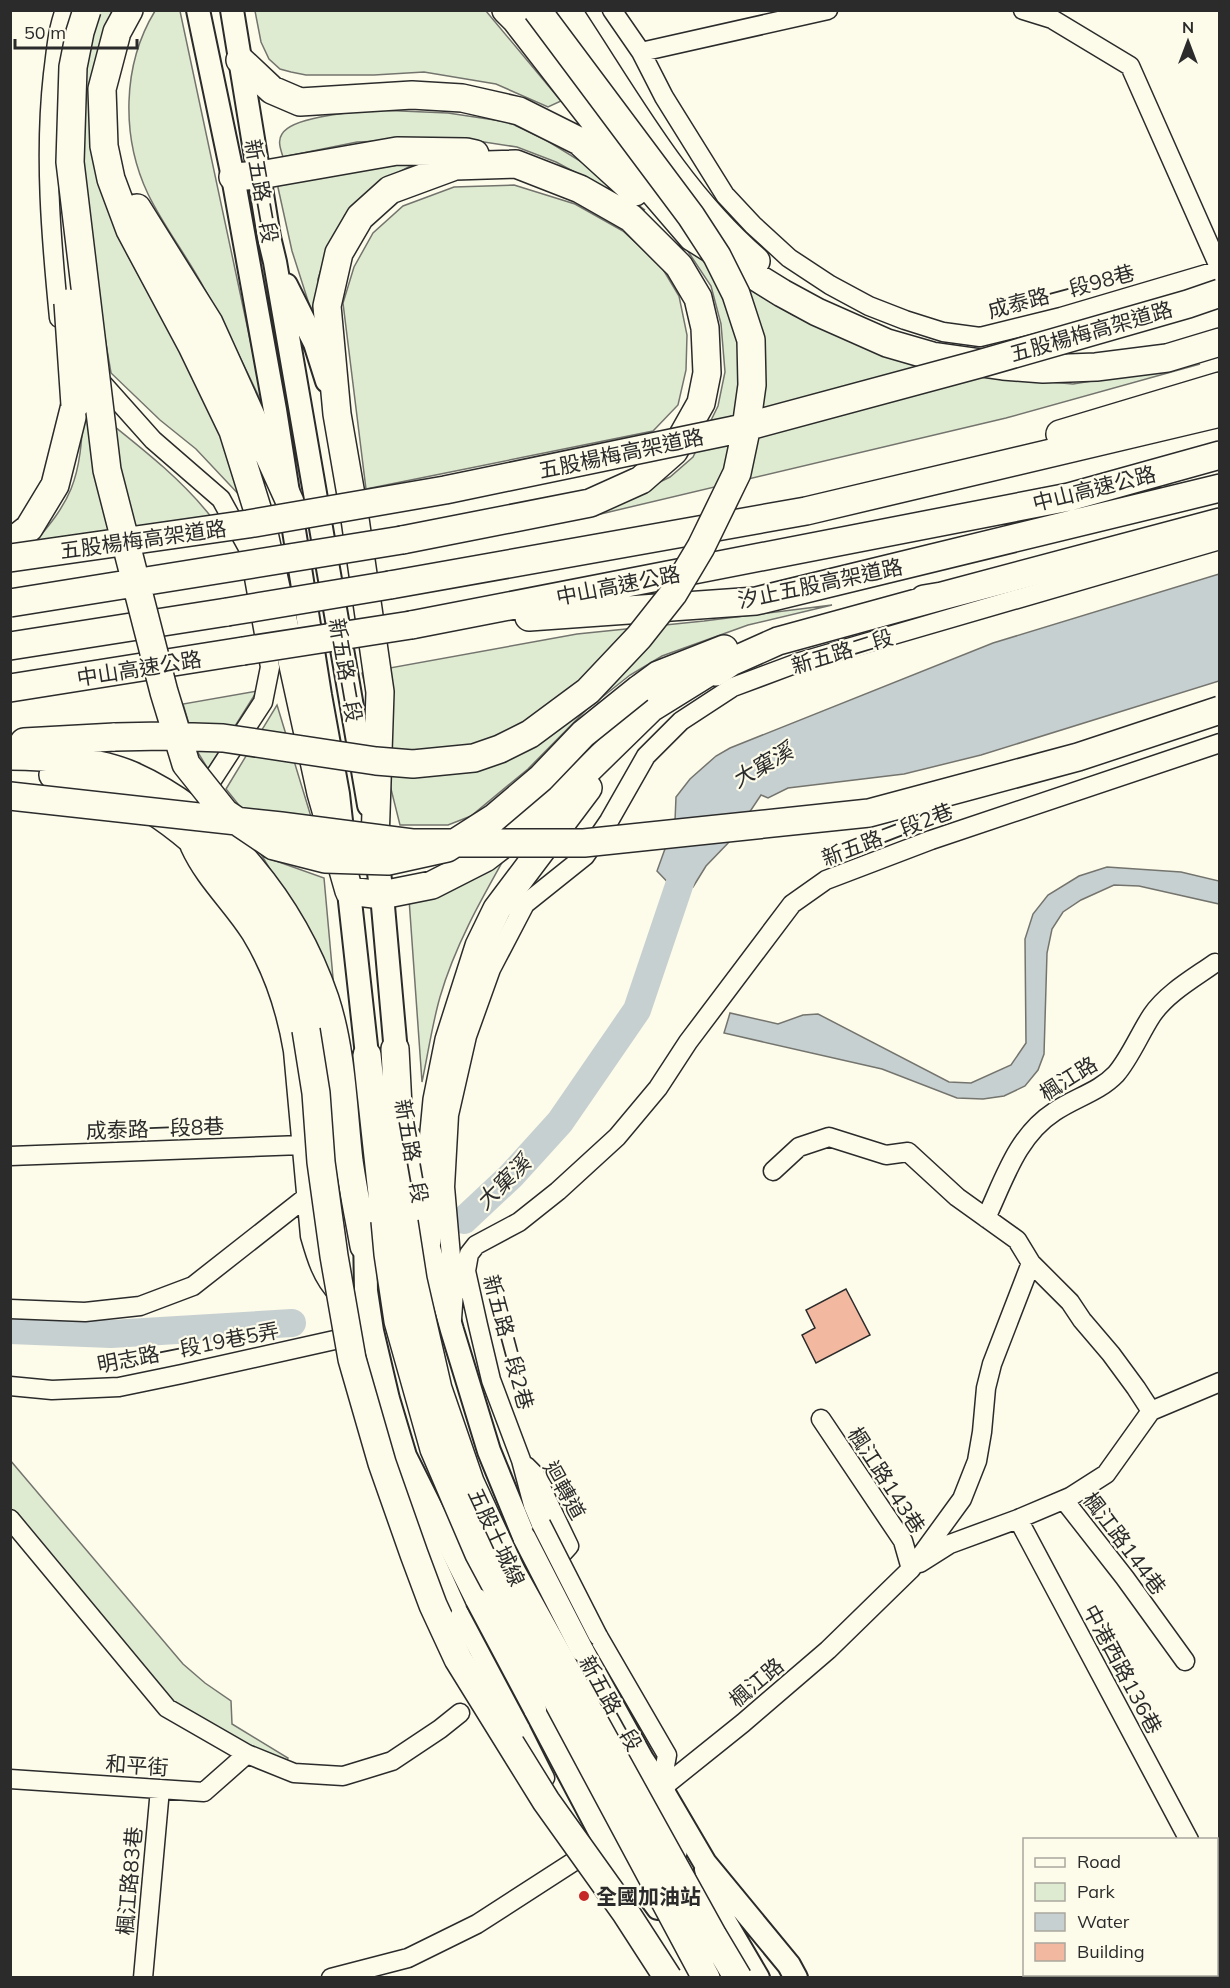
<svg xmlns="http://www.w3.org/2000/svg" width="1230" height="1988" font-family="Mulish,'Noto Sans TC',sans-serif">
<rect width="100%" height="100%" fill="#fdfbea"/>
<path fill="#deebd1" stroke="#74746e" stroke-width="1.5" d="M96,11h16l-9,22 8,182 16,39 80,147 22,54 15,45 -48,-51 -36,-29 -49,-47 -31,-181 4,-136z
M155,11h25l85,399c-19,-41 -38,-82 -61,-122 -17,-32 -40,-61 -56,-94 -27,-57 -26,-129 7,-183z
M255,11h231l75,90 -13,6 -52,-23 -72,-12 -50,3h-68l-15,-3 -11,-3 -11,-10 -8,-17z
M377,110l71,3 60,9 38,18 39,24 60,46 -89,-48 -39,-15 -59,-9 -101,4 -74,15c-2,-7 -6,-16 -1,-23 10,-18 74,-22 95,-24z
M418,162l-40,21 -33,32 -20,42 -7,22 7,75 -33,-103 -15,-68z
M514,185l61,19 48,27 38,35 18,30 8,39 -1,35 -8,35 -25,26 -287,58 -23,-186 11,-36 19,-34 30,-27 51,-19z
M681,241l73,51 39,23 73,32 104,28 103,9 127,-20 -194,54 -418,99 82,-40 23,-20 25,-51 7,-34 -4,-48 -10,-38z
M84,402c44,36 93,71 128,116l-181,29c15,-18 31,-36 40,-58 11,-27 11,-58 13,-87z
M832,605l-84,20 -86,31 -32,19 -44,35 -58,59 -57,47 -23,9h-48l-38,-152 215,-39 127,-13z
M257,691l-49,78 -11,-18 -14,-47z
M277,705l35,115 -70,-11 -16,-20z
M508,852c-26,46 -53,93 -68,145 -8,28 -12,57 -18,85l-13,-183z
M262,856l62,22 12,133 -38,-96z
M10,1460l173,204 22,19 26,18 1,23 56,34 -4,10 -114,-64 -159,-192z"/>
<path fill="#c7d0d0" stroke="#74746e" stroke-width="1.5" d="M1219,574v107l-238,74 -77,19 -116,14 -20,10 -7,-3 -30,45 -25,26 -13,21 -16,5 -20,-21 18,-50 1,-24 14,-18 26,-23 14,-8 263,-105z
M1107,867l74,5 38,9v23l-80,-18 -25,-1 -33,15 -18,12 -11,17 -5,24 -3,101 -6,16 -13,16 -21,10 -21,3 -26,-1 -75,-29 -158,-36 6,-20 48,11 25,-9 15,-1 131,68 22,1 40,-18 15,-22 -1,-104 8,-25 15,-19 31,-19z"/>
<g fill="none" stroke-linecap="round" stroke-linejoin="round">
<path stroke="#c7d0d0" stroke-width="28" d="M464,1220l47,-44 49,-54 77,-112 52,-154
M10,1330l101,4 181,-11"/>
</g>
<path fill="#f2b8a0" stroke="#2b2b2b" stroke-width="1.5" d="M846,1289l24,46 -54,28 -14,-28 13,-7 -9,-18z"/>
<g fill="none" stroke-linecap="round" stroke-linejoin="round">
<g stroke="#2b2b2b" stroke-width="21">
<path id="minor" d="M612,10l29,42 23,45 61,98 28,30 36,33 41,27 39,21 36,14 38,12 37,5 81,-20 159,-47
M1023,10l29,9 78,47 90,203
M641,52l187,-42
M59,318c-8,-81 -15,-163 -6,-244 3,-22 4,-43 12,-64
M95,375l58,65 68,59 28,51 21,117 -7,35 -62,95
M190,847c15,33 42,57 61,87 22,36 35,75 42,117l17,185c6,21 12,42 28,58
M10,1156l292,-11
M773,1171l26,-24 30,-10 57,18 22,-3 49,45 60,43 14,23 39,39 12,18 29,34 25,34 15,23
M986,1218c18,-38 31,-82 68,-106 20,-14 45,-20 62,-38 14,-16 24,-41 36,-59 15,-22 42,-37 63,-52
M10,1309l75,3 55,-6 53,-20 112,-88
M452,1319l2,-28 -9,-104 4,-72 18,-79 24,-67 34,-65 60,-48 24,-35 37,-65 35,-35 52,-34 67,-25 420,-122
M10,1386l42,4 67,-3 63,-13 175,-39
M821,1419l82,122 8,28
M407,1467l7,62
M1064,1500l61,78 60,83
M419,1510l8,32 33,73
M10,1519l157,189 80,46 47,19 49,3 49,-15 48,-32 20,-16
M1018,1519l171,321
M541,1524l-8,-19 -12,-45 -30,-80 -13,-55 -12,-54 3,-17 7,-9 43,-23 39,-31 59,-54 41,-49 30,-46 104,-138 34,-24 105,-40 289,-97
M920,1563l30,-19 68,-25 52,-22 36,-23 45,-63 69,-29
M598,1636l69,119 -6,33
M463,1641l2,3 9,2 8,-3 87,-97 -34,-71 -9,-9
M520,1728l25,50
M10,1779l194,13 43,-38
M652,1796l91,-73 85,-73 83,-81 51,-70 15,-38 5,-29 4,-44 6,-24 39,-101
M1216,1891l4,6
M143,1978l17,-189
M331,1978l77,-20 69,-34 110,-71 5,-6"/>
</g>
<g stroke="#2b2b2b" stroke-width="26">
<path id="major" d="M198,10l35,167 42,233 45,285 18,99 5,45
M232,10l37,227 6,25 94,543
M286,285l29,58 12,38
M375,843l7,52 15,169
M347,874l20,181 1,16
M410,1138l17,103 25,89 37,121 36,88
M365,1230l1,61 6,40 16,68 17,57 72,144
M582,1650l60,109 19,29 44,75 84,102 7,13
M535,1709l67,127 9,32 14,29
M609,1844l11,12 38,52
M706,1869l8,34 44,75"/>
</g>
<g stroke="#2b2b2b" stroke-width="30">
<path id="highway" d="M129,10l-12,22 -15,57 2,57 7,33 19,51 62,116 41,85 29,93 59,269 28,98 33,4 50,-10 53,-27 44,-34 29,-25 93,-91 58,-36 22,-10
M506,10l10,10 97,125 79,92 90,56 35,19 70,31 45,13 71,10 40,3 53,-2 71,-9 53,-16
M567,10c58,87 109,182 189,251
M240,60l32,30 28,12 112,-7 50,3 57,13 60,30 56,51
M233,177l27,-2 137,-24 69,1 9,2
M137,208l72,115 81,179
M1060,434l160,-48
M10,543l19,-15 26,-43 20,-80
M390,585l416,-74 414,-98
M924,599l18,-3 278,-74
M529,617l227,-16 464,-113
M411,625l658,-128 151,-42
M10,646l217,-34
M716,672l15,-10 47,-21 164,-45
M10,688l233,-37
M639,689l19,-14 66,-26
M24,742l91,-5
M10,756c36,0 89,5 121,19 92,41 162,130 194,224 17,52 18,109 24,162 4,28 10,57 15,85
M53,775c24,4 54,10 75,21 60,32 112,84 146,143 15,28 23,60 32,91
M375,842l5,-150 -26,-180 -17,-98 -10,-108 12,-53 21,-36 30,-27 65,-24 61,-2 64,25 51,29 48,48 19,32 7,30 2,45 -6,30 -27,48 -33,29 -51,23 -188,37
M395,1049l9,173
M367,1055l18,166
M427,1241l7,-56 -1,-43 4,-42 12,-60 30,-94 18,-37 91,-121
M661,1788l4,49 8,15"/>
</g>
<use href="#minor" stroke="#fdfbea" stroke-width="18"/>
<use href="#major" stroke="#fdfbea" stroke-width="22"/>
<use href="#highway" stroke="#fdfbea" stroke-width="27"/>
<g stroke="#2b2b2b" stroke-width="21" stroke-linecap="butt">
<path id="minor-bridge" d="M541,1524l57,112
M460,1615l60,113"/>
</g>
<g stroke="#2b2b2b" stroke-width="26" stroke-linecap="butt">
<path id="major-bridge" d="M525,1539l57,111
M477,1600l58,109"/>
</g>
<g stroke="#2b2b2b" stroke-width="30" stroke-linecap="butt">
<path id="highway-bridge" d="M87,10l-7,22 -7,35 -3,95 37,308 57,222 22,72 39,49 49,33 51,13 63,2 59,-13 47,-30 47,-40 42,-44 56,-45
M68,303l7,102
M10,558l238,-34 197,-34 289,-60 245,-66 209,-60 32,-11
M10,603l392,-63
M227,612l163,-27
M243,651l168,-26
M115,737l48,-1 60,2 153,23 37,3 61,-6 26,-9 30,-15 58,-43 51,-54 34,-43 28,-47 36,-74 8,-38 7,-50 -1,-45 -15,-46 -19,-38 -26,-40 -154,-206
M10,796l271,30 131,17h172l285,-30 209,-56 142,-47
M306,1030l10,63 5,69 13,94 18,103 30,104 32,91 19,51 25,54 88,142 80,112 42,65
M385,1221l3,33 10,67 36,128 45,105 227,424
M404,1222l9,58 25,109 32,93 41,89 202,365 25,42"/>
</g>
<use href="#minor-bridge" stroke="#fdfbea" stroke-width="18"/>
<use href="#major-bridge" stroke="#fdfbea" stroke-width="22"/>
<use href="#highway-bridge" stroke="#fdfbea" stroke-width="27"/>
</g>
<circle fill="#c62828" stroke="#fdfbea" stroke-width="2" cx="584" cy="1896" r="6"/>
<g text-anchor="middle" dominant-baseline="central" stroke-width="4.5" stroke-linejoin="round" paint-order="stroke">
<g font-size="21" fill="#2b2b2b" stroke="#fdfbea">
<text transform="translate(262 191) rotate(80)">新五路二段</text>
<text transform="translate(1061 291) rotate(-15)">成泰路一段98巷</text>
<text transform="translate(1091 331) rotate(-16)">五股楊梅高架道路</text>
<text transform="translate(621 453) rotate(-12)">五股楊梅高架道路</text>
<text transform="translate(1094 488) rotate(-14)">中山高速公路</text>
<text transform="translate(143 539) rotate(-8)">五股楊梅高架道路</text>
<text transform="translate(820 583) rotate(-12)">汐止五股高架道路</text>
<text transform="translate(618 585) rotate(-11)">中山高速公路</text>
<text transform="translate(842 651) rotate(-17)">新五路二段</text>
<text transform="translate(139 668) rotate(-9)">中山高速公路</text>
<text transform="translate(346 670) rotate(80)">新五路二段</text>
<text transform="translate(887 834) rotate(-21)">新五路二段2巷</text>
<text transform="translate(1068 1078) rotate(-32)">楓江路</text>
<text transform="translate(155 1128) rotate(-2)">成泰路一段8巷</text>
<text transform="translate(412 1151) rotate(80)">新五路二段</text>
<text transform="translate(509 1342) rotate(75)">新五路二段2巷</text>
<text transform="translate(188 1347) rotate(-11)">明志路一段19巷5弄</text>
<text transform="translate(887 1480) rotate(57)">楓江路143巷</text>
<text transform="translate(565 1490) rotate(61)">迴轉道</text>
<text transform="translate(497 1537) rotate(65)">五股土城線</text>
<text transform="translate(1125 1543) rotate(53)">楓江路144巷</text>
<text transform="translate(1123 1669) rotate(62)">中港西路136巷</text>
<text transform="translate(756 1682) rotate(-40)">楓江路</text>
<text transform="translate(611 1703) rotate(61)">新五路一段</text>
<text transform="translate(137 1765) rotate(4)">和平街</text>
<text transform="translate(129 1881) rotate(-85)">楓江路83巷</text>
</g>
<g font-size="21" font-weight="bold" fill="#2b2b2b" stroke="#fdfbea" text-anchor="start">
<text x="596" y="1896">全國加油站</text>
</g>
<g font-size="22" font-style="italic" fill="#2b2b2b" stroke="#fdfbea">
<text transform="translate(762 765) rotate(-30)">大窠溪</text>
<text transform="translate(503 1182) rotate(-45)">大窠溪</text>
</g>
</g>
<rect width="1230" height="1988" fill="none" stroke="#2b2b2b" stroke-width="24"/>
<rect x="1023" y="1838" width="195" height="138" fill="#fdfbea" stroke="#a9a89e" stroke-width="1.5"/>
<rect x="1035" y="1858" width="30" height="9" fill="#fdfbea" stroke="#a9a89e" stroke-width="1.5"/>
<text x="1077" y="1868" font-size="18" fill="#2b2b2b">Road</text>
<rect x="1035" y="1883" width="30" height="18" fill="#deebd1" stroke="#a9a89e" stroke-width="1.5"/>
<text x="1077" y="1898" font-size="18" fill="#2b2b2b">Park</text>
<rect x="1035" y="1913" width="30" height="18" fill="#c7d0d0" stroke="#a9a89e" stroke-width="1.5"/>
<text x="1077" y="1928" font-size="18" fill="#2b2b2b">Water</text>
<rect x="1035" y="1943" width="30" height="18" fill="#f2b8a0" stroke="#a9a89e" stroke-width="1.5"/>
<text x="1077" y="1958" font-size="18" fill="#2b2b2b">Building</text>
<g transform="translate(1188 42)" stroke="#fdfbea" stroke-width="4.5" paint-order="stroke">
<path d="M0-4.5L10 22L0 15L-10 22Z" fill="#2b2b2b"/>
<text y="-9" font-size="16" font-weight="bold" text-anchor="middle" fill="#2b2b2b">N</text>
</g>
<path d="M15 39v9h122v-9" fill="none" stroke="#2b2b2b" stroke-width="3"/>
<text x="24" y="39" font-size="18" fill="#2b2b2b" stroke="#fdfbea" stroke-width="4.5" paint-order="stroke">50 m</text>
</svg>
